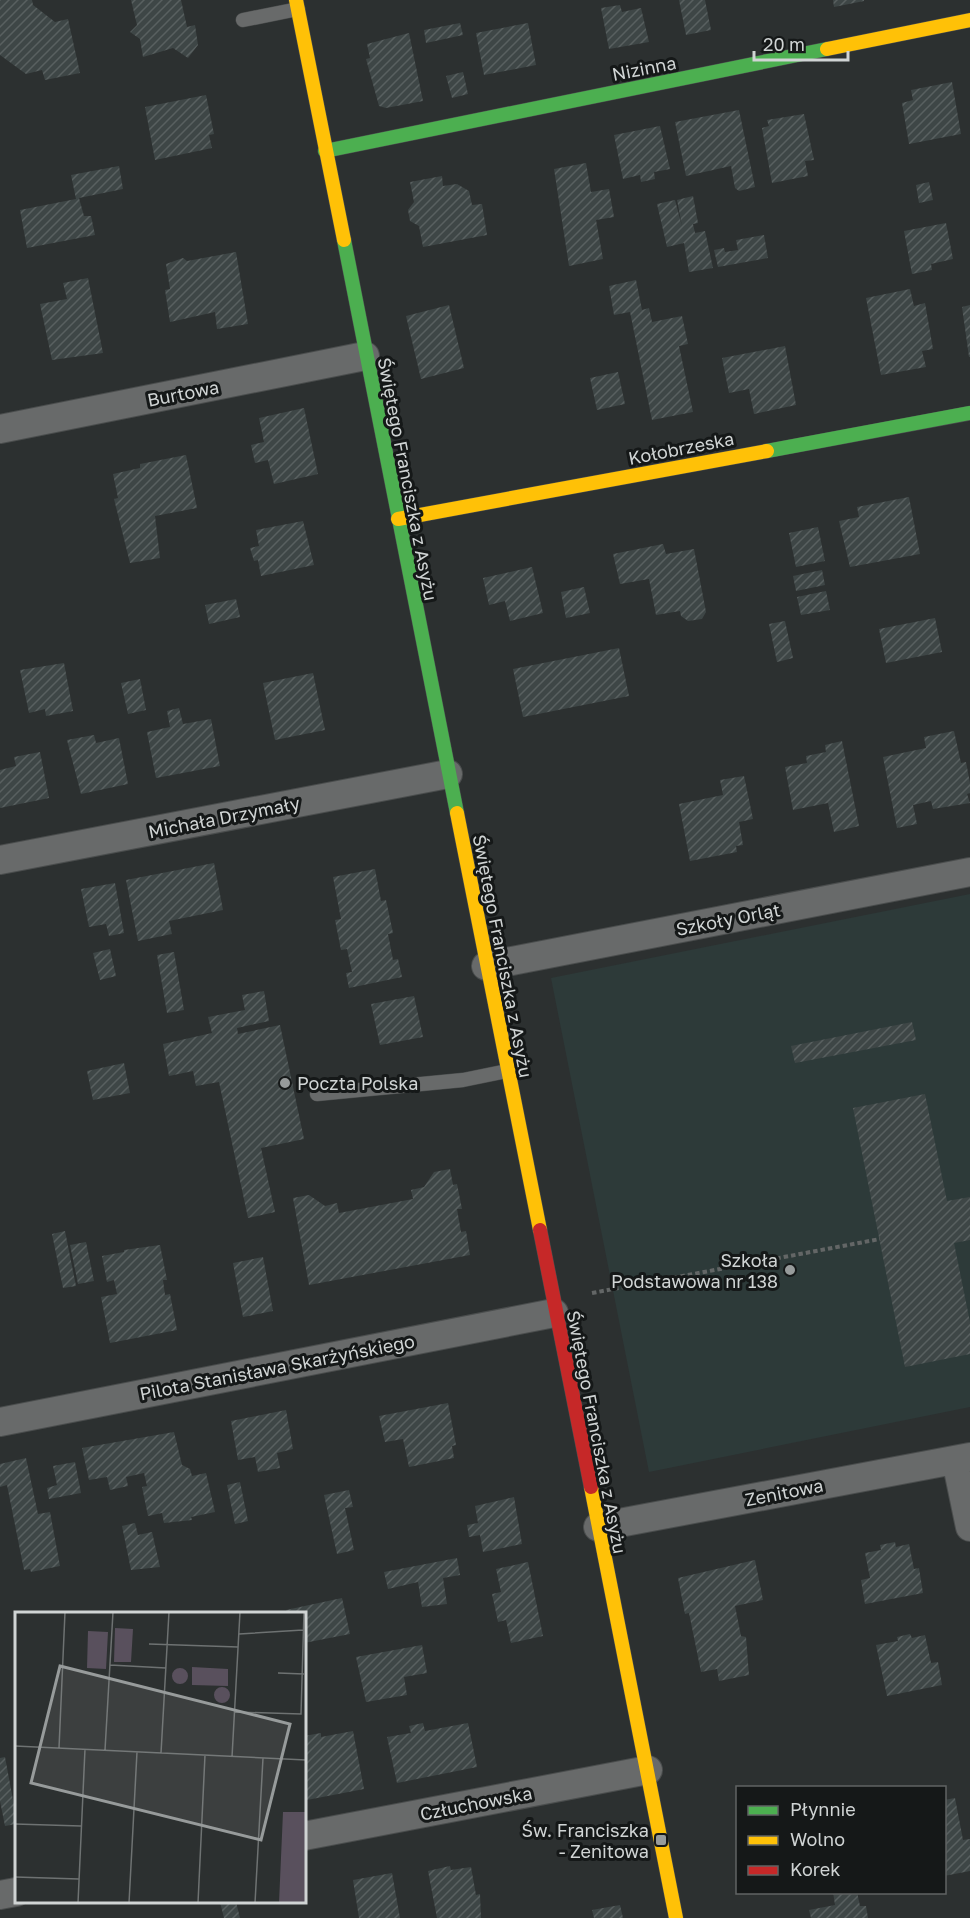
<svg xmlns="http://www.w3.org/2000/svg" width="970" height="1918" font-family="'Golos Text',sans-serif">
<defs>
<pattern id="building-hatch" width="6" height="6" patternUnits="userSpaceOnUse" patternTransform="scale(1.5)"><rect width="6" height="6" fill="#3e4646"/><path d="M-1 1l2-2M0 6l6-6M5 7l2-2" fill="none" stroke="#596060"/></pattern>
</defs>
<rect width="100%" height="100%" fill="#2c3030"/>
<path fill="#2d3a39" d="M970,894v513l-321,65 -98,-494z"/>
<path fill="url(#building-hatch)" d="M0,0h32l1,5 22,17 13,-3 12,54 -35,7 -3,-10 -16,4 -26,-19z
M131,0h50l6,27 8,-2 3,20 -10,13 -15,-10 -30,9 -3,-18 -10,-7 7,-7z
M679,0h26l6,30 -25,5z
M833,0h31v1l-30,6z
M620,5l2,7 19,-4 8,34 -40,7 -8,-41z
M460,23l3,12 -37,8 -2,-13z
M528,23l8,42 -52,10 -8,-42z
M409,33l14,68 -37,7 -7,-2 -13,-47 4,-1 -3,-14z
M463,72l5,22 -16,4 -6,-22z
M952,82l9,52 -52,10 -7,-41 11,-3 -2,-10z
M206,95l8,39 -5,1 3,13 -57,12 -10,-53z
M739,110l16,77 -16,4 -4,-3 -4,-22 -45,10 -11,-54z
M804,114l10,46 -9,1 3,15 -36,7 -10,-55 7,-2 -2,-6z
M660,126l10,43 -16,3 1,7 -14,3 -1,-7 -17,4 -9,-44z
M586,163l5,29 18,-3 5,28 -18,3 7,39 -34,7 -15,-97z
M119,166l4,23 -44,9 5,18h7l4,19 -68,13 -7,-38 56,-11 -5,-24z
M442,176l1,10 14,-2 12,7 3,14 10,-1 5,31 -64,12 -4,-21 -9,-5 -2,-11 6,-8 -4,-20z
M929,182l4,18 -14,3 -3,-18z
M693,196l5,27 -5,1 2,9 10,-2 8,37 -24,4 -5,-29 -17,4 -10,-43 18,-4 7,26 -5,-26z
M946,223l7,36 -22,5 1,6 -20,4 -8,-43z
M764,235l4,23 -50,9 -4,-17 10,-2 1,4 13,-2 -2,-10z
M236,252l12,72 -31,5 -2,-17 -45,10 -5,-32 5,-1 -4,-25 17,-6 4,3z
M88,278l15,75 -51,7 -12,-56 27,-5 -4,-16z
M636,280l6,30 7,-2 3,14 30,-6 6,28 -9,2 14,66 -41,8 -22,-108 -16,3 -5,-29z
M910,289l4,17 11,-3 8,46 -11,2 4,16 -45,8 -15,-77z
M449,305l15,63 -43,11 -15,-63z
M970,305v52h-1l-7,-50z
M785,346l11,59 -42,9 -5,-25 -20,4 -7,-35z
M618,372l7,32 -28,6 -7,-32z
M304,408l14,66 -44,10 -6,-24 -13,3 -4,-18 13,-3 -5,-24z
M186,455l11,53 -42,8 5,42 -30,5 -16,-64 4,-1 -5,-24 27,-6v-4z
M909,497l11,57 -70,13 -11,-46 20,-4 -2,-10z
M303,521l11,44 -53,11 -3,-16 -4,1 -4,-13 9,-2 -3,-16z
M818,527l7,34 -29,6 -7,-34z
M663,544l3,10 28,-5 12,63 -4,7 -14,2 -7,-5 -1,-5 -24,4 -7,-36 -29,5 -7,-30z
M532,567l11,46 -33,8 -5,-20 -16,4 -6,-27z
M822,570l3,15 -29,6 -3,-15z
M584,587l6,26 -24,5 -5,-26z
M826,591l4,19 -29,5 -4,-18z
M236,599l4,18 -31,7 -4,-19z
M935,618l7,34 -56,11 -7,-34z
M785,621l8,37 -16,4 -8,-38z
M619,648l10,48 -106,21 -10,-48z
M64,663l9,48 -27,5 -1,-7 -16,4 -9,-43z
M313,673l12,57 -50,10 -12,-57z
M140,679l6,31 -18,4 -7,-31z
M179,708l4,16 28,-5 9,47 -64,12 -9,-46 23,-5 -3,-16z
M954,731l7,32 5,-1 4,21v10l-3,1 3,9 -37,6 -2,-8 -18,4 4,19 -20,4 -14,-71 43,-9 -2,-11z
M94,735l2,8 23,-5 9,46 -47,10 -14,-54z
M842,741l17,85 -25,6 -6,-29 -35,7 -8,-43 22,-4 -1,-7 20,-4 -1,-7z
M40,752l9,46 -49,10v-38l16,-4 -2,-9z
M744,776l9,43 -14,3 4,23 -7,1 1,6 -47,9 -11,-57 44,-9 -3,-15z
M214,863l9,47 -54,11 3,13 -34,7 -12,-61z
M375,869l6,32 5,-1 7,33 -5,1 5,26 5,-1 4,18 -53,11 -3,-15 6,-1 -5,-23 -6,1 -6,-30 6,-1 -8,-42z
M115,883l9,50 -15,3 -3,-12 -17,3 -8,-38z
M110,949l6,27 -16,4 -7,-27z
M174,952l10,58 -17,3 -10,-58z
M264,991l5,30 -32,7 1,6 42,-9 24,114 -43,9 14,64 -27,6 -29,-136 -23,4 -3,-15 -24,5 -6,-32 49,-11 -4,-16 37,-7 -3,-15z
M414,996l9,41 -43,8 -9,-41z
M912,1022l4,18 -121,23 -4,-17z
M124,1063l6,30 -37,7 -6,-29z
M925,1094l22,107 23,-4v43l-16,3 16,79v32l-65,13 -52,-259z
M450,1169l3,16 4,-1 5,25h-5l4,23 5,-1 4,24 -161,30 -16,-87 16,-3 16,11 12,-3 2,10 74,-14 -2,-9 13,-3 10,-15z
M65,1231l11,55 -13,2 -11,-54z
M86,1242l8,39 -16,3 -8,-39z
M160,1245l7,35h-4l2,15 5,-1 7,36 -67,13 -9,-46 16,-3 -3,-14 -7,2 -5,-26 22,-4v-2z
M263,1257l10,54 -30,6 -10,-54z
M448,1403l8,42 -4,1 2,12 -45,9 -6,-28 -18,3 -6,-26z
M286,1410l7,39 -16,4 3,15 -22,4 -3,-15 -17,3 -7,-39z
M174,1432l8,33 8,4 2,7 14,-3 9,39 -24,5 1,3 -28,3 -2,-10 -14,3 -6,-29 5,-1 -3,-13 -18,4 2,9 -18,4 -3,-13 -18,3 -7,-32z
M26,1458l12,56 12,-2 10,54 -29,6 -1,-3 -6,1 -17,-85 -7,2v-23z
M75,1462l6,31 -32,6 -2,-11 10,-3 -4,-19z
M240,1482l8,39 -13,3 -8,-39z
M349,1490l4,17 -8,1 9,42 -17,4 -13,-59z
M514,1497l8,47 -39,8 -3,-17 -11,2 -2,-12 11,-2 -3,-17z
M135,1523l3,12 14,-3 8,35 -29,3 -9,-44z
M895,1542l1,5 13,-3 5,25 5,-1 4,25 -58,11 -4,-24 9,-2 -5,-25 16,-3 -1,-5z
M457,1558l3,17 -17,3 4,26 -25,3 -4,-25 -30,7 -4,-17z
M755,1560l8,40 -28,6 6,30 5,1 3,38 -30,6 -2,-12 -16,3 -12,-59 -4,1 -7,-36z
M528,1562l15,74 -32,7 -5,-23 -8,2 -6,-28 9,-2 -5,-23z
M342,1598l8,36 -46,9v-29h-17l-1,-4z
M910,1634l2,4 13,-3 6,28 7,-1 4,23 -55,11 -11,-51 22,-4 -1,-4z
M422,1645l5,28 -23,4 3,18 -41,7 -10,-45z
M423,1723l2,8 43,-8 9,44 -80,16 -10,-46 24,-4 -2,-7z
M353,1731l11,58 -57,11 -3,-14v-50l17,-3v4z
M5,1757l11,59v8l-11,2 -5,-25v-43z
M955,1798l8,42 7,-1v32l-26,5v-76z
M450,1866l1,4 20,-3 5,28 4,-1 1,24h-44l-9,-47z
M392,1873l8,45h-41l-6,-38z
M833,1892h24l3,14h6l2,12h-57l-2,-8 26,-5z
M220,1902h16l4,16h-16z
M620,1905l3,13h-29l-2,-8z"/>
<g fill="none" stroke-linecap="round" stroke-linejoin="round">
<g stroke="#4a4d4d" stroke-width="15">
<path id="lane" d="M243,20l55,-11
M317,1094l146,-14 44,-9"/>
</g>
<g stroke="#4a4d4d" stroke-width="30">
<path id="street" d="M0,429l365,-73
M0,860l448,-86
M486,966l484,-94
M0,1422l554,-109
M956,1460l14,67
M598,1527l372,-70
M304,1836l344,-66
M0,1895l16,-3"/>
</g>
<g stroke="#4a4d4d" stroke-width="15">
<path id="fast" d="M325,151l502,-102
M344,240l113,573
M767,451l203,-38"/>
</g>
<g stroke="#4a4d4d" stroke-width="15">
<path id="slow" d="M296,0l48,240
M827,49l143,-29
M398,519l369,-68
M457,813l83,417
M591,1487l85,431"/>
</g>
<g stroke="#4a4d4d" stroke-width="15">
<path id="jam" d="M540,1230l51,257"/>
</g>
<path stroke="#636666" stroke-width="4" stroke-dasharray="4.5 3" stroke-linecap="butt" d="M592,1293l288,-54"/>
<use href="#lane" stroke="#686a6a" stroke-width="14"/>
<use href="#street" stroke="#686a6a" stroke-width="28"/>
<use href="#fast" stroke="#4caf50" stroke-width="14"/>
<use href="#slow" stroke="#ffc107" stroke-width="14"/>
<use href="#jam" stroke="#c62828" stroke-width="14"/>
</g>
<g fill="#979b9b" stroke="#151818" stroke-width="2">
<circle cx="285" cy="1083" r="6"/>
<circle cx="790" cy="1270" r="6"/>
<rect x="655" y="1834" width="12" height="12" rx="3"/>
</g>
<g text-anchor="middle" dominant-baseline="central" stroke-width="6" stroke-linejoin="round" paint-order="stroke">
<g font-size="18" fill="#d0d4d4" stroke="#151818">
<text transform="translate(644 68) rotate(-11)">Nizinna</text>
<text transform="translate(183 393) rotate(-11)">Burtowa</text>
<text transform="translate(681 448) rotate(-11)">Kołobrzeska</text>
<text transform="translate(408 479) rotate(79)">Świętego Franciszka z Asyżu</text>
<text transform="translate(224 817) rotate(-11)">Michała Drzymały</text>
<text transform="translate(728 919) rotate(-11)">Szkoły Orląt</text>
<text transform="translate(503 956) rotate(79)">Świętego Franciszka z Asyżu</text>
<text transform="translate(277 1367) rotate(-11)">Pilota Stanisława Skarżyńskiego</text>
<text transform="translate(597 1432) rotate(79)">Świętego Franciszka z Asyżu</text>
<text transform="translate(784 1492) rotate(-11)">Zenitowa</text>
<text transform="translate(476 1803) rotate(-11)">Człuchowska</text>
</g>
<g font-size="18" fill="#d0d4d4" stroke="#151818" text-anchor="end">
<text x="297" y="1083" text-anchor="start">Poczta Polska</text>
<text x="778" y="1260">Szkoła<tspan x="778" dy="21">Podstawowa nr 138</tspan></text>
<text x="649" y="1830">Św. Franciszka<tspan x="649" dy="21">- Zenitowa</tspan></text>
</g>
</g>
<g transform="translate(15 1612)">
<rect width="291" height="291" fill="#2c3030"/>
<path d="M100,16l18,1 -2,33h-17zM73,19l20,1 -2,37 -19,-1z" fill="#59505d"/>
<path d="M177,55l36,2v17l-36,-1zM157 64a8 8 0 1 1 16 0a8 8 0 1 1-16 0ZM199 83a8 8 0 1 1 16 0a8 8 0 1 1-16 0ZM268,200h23l-1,91h-26z" fill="#59505d"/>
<path fill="none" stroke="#6e7272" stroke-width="1.5" d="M224,22l64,-4M134,32l89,3M95,53l56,3M263,61l26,1M220,100l66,2 3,-102M0,134l291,14M44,136l6,-136M90,138l8,-138M146,141l8,-141M217,145l8,-145M0,212l66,2M0,265l64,2M63,291l7,-154M114,291l8,-151M183,291l7,-148M240,291l8,-145"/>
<path fill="#979b9b" fill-opacity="0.15" stroke="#979b9b" stroke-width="3" d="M45,54l230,58 -29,116 -230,-57z"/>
<rect width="291" height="291" fill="none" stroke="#d0d4d4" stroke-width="3"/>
</g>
<rect x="736" y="1786" width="210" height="108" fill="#151818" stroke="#606363" stroke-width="1.5"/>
<rect x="748" y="1806" width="30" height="9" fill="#4caf50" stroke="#606363" stroke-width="1.5"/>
<text x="790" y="1816" font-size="18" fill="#d0d4d4">Płynnie</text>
<rect x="748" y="1836" width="30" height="9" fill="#ffc107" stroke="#606363" stroke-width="1.5"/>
<text x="790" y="1846" font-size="18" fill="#d0d4d4">Wolno</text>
<rect x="748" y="1866" width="30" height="9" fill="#c62828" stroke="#606363" stroke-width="1.5"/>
<text x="790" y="1876" font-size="18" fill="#d0d4d4">Korek</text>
<path d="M754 51v9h94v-9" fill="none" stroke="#d0d4d4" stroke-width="3"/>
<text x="763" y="51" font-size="18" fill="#d0d4d4" stroke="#151818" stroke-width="4.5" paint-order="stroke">20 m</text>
</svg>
